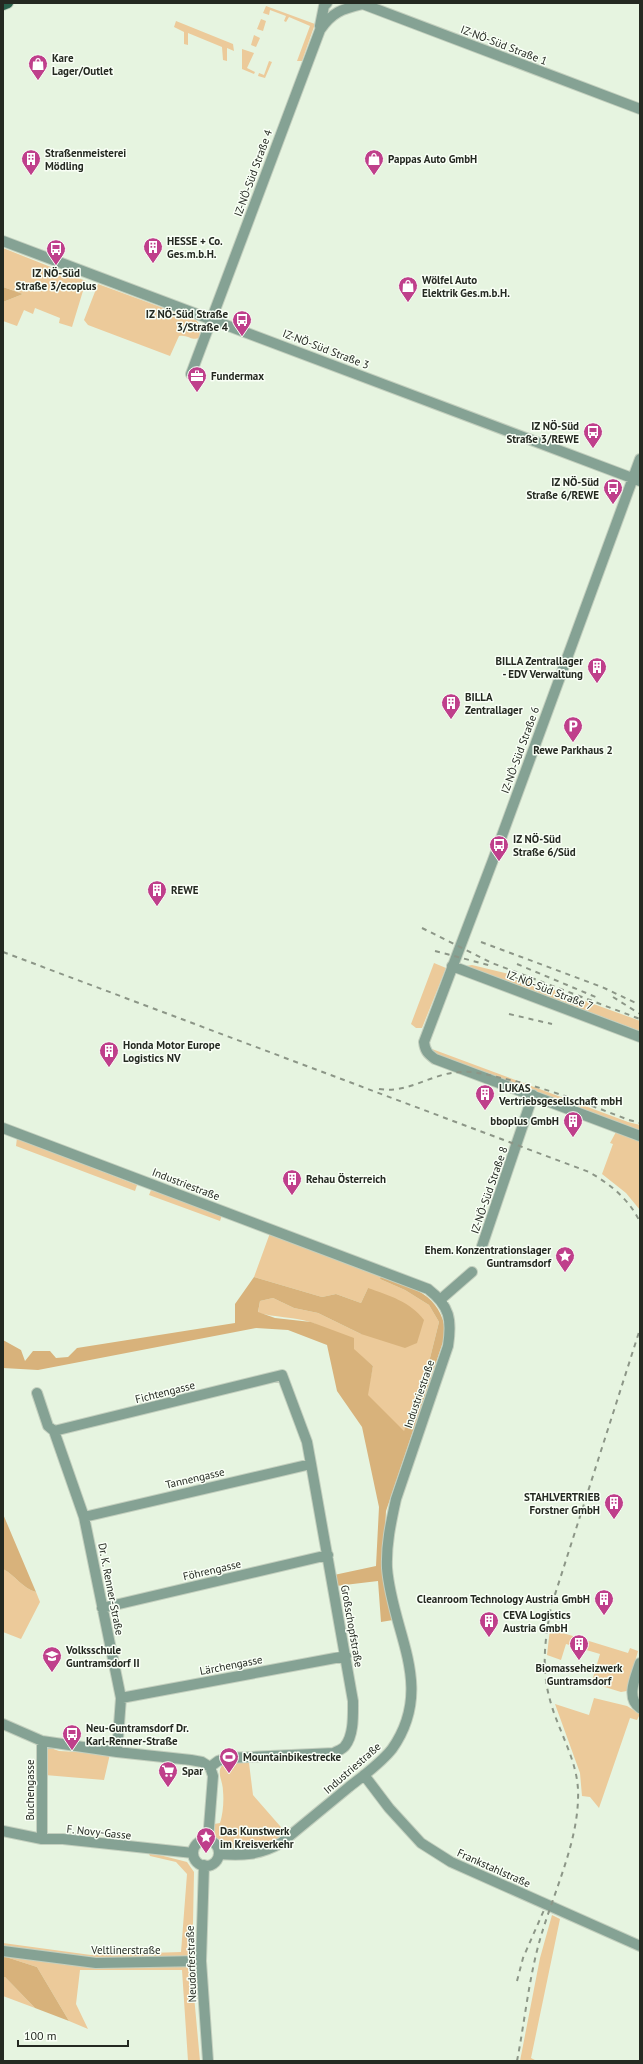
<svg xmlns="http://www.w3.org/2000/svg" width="643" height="2064" font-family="'PT Sans',sans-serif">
<rect width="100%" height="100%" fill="#e6f4e0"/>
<path fill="#ecca9a" d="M266,6l49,18 -13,37h-5l13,-35 -21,-9 -3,5 -2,-1 2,-5 -16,-6 -1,5 -6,-2z
M261,19l5,2 -3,10 -6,-2z
M176,21l57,23 1,7 -7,-3v13l-4,-1 -1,-13 -34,-14v12l-4,-1v-12l-10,-5z
M254,35l6,3 -4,9 -5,-2z
M242,49l12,4 -7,15 8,4 -1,2 -12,-5z
M269,61l3,1 -7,16 -7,-2 1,-3 5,2z
M3,248l83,33 -14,46 -13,-4 1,-5 -25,-10 -2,6 -9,-4 -7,16 -14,-5v-19l20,-8 -20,-7z
M98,284l98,36 5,6 -2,12c-7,3 -12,-4 -20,-2l-9,20 -82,-31 -4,-5z
M434,963l12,5 -24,60h-6l-5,-4z
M472,965l41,10 122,44 5,2v10l-174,-65z
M432,1049l196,73 12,3v6l-203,-76 -6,-5z
M616,1132l24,9v69l-14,-17 -24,-19 11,-30 -3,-1z
M17,1138l120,47 -2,6 -119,-45z
M151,1190l71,25 -2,6 -71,-26z
M270,1233l111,42 -1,4 25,11 24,15 10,17 -9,36 -26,74 -37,-37 6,-29c-13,-11 -48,-40 -63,-44 -17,-5 -35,-5 -52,-9l2,-12 13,-3 21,10 24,5 43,21 7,-46 -7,15 -25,-9 -14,3 -68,-20z
M3,1569c13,7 19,19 33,23l4,10 -19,37 -18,-7z
M550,1629l78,24 2,-5 8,3 -11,40 -6,1 -26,-8 -3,-3 8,-27 -34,-10 -5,16 -14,-5z
M594,1698l33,8 13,8 -3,6 -7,-2 -31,90 -9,-11 -8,-1 -2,-23 -25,-69 34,11z
M48,1747l11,4 51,3 -6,26 -59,-5z
M228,1761l21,2 4,32 34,39 -21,11 -32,4 -12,-4 -7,-8 -1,-13 6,-1c3,-9 4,-22 3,-32 0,-12 -10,-22 5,-30z
M148,1852l39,10 7,10 -2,102 8,87h-12l-6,-91h-102l-4,34 12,25 -19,-8 -32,-54 -34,-11v-13l88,12 90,-3 6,-78 -11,-12 -26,-6z
M552,1915l8,4 -29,139 6,3h-17l20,-103z
M5,1977l30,31 -32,-12v-18z"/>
<path fill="#d8b27b" d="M3,287l20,7 -20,8z
M381,1275c33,14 59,18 65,58l-60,178 -3,56 10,53 -12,2 -3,-41 -42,5 -2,-11 42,-9 3,-59 -17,-80 -25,-36 -10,-46 -39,-15 -32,-2 -218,42 -35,-2v-28l18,10 4,11 8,-10h17l6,7 12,-1 9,-9 158,-25v-19l19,-27 68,20 14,-3 25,9 7,-15c20,7 43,14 56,32l-7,23 -12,5 -44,-14 -43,-21 -24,-5 -21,-10 -13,3 -2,11 17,6 36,4 43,16v11l19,17 -5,29 36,36 26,-73 9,-36 -10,-17 -24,-15 -25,-11z
M3,1514l33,78c-14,-4 -20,-16 -33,-23z
M3,1956l34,11 32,54 -34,-13 -30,-31 -2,1z"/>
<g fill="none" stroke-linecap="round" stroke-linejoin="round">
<g stroke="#c3cfbe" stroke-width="12">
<path id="minor" d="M360,3l280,106
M320,26l4,-20 3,-3
M3,241l637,240
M191,374l129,-344c12,-18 22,-21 43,-26
M640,459l-147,401 -69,182c1,9 4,12 11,17l205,77
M452,966l188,71
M3,1128l425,161c22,17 24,31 20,57l-52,153c-5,23 -10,45 -9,69 5,65 49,118 5,181 -11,14 -29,27 -43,38 -23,19 -45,37 -68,56 -21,12 -39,13 -62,11
M482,1246l51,-151
M441,1299l31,-27
M37,1393l11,33 6,5 30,86 37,181 -4,54
M54,1431l228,-56 25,67 4,22 42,237c0,14 1,34 -8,45 -2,3 -8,5 -11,7l-107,5 -9,3 -8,6
M84,1517l227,-53
M102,1608l226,-53
M640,1663c-4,13 -15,35 0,45
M121,1698l225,-42
M3,1724l39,17 75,11 74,8 11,2 8,5
M364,1775l25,33 32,35 30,19 189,84
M3,1831l39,8h21l130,14
M42,1839v-98
M208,1840l5,-64 -3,-9
M193 1853a13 13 0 1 1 26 0a13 13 0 1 1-26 0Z
M204,1865l-3,96 7,100
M3,1951l93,12 105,-2"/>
</g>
<g stroke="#c3cfbe" stroke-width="12">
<path id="major" d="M3,5l5,-2"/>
</g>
<use href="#minor" stroke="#85a294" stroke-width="10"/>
<use href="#major" stroke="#28614b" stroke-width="10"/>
<path stroke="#8c9687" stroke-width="2" stroke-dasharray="5 5" stroke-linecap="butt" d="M422,928l70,35 148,56
M481,942l121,45 36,17
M435,951l57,15
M3,952l586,220c21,12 40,27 51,50
M517,964l81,34
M613,997l27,17
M509,1014l43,10
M379,1089c30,5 54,-17 83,-17 13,-1 26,3 39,6 44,9 86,26 128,42l11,3
M517,1981l6,-23 21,-48
M517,2061c8,-41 12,-85 24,-125 13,-44 36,-92 37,-137 2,-36 -19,-65 -28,-99 -9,-32 -5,-61 1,-93l89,-278"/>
</g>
<defs>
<g id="shop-pin" transform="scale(1)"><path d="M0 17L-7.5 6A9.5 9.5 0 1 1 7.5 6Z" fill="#bf3f8b" stroke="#f9fff6"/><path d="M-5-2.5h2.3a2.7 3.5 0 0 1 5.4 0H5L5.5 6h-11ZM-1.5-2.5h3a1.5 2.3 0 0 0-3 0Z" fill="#fff"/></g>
<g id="building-pin" transform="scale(1)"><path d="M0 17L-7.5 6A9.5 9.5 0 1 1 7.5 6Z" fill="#bf3f8b" stroke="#f9fff6"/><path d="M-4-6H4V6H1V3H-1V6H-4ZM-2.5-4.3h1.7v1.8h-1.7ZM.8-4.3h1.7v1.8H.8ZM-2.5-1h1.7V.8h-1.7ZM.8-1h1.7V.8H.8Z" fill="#fff"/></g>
<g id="bus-pin" transform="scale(1)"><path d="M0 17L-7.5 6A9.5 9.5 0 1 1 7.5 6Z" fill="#bf3f8b" stroke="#f9fff6"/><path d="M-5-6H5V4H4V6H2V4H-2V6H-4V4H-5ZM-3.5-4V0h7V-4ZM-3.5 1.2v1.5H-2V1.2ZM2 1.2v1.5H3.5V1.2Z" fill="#fff"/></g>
<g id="office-pin" transform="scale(1)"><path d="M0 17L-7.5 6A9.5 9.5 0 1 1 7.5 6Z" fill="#bf3f8b" stroke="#f9fff6"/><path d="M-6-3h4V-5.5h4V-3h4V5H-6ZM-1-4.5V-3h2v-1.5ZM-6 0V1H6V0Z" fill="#fff"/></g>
<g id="parking-pin" transform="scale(1)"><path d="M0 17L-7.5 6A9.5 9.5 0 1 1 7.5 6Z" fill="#bf3f8b" stroke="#f9fff6"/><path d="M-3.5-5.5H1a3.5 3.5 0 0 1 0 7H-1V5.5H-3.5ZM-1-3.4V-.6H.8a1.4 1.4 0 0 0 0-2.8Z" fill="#fff"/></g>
<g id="sight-pin" transform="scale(1)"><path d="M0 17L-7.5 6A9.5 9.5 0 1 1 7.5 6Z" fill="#bf3f8b" stroke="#f9fff6"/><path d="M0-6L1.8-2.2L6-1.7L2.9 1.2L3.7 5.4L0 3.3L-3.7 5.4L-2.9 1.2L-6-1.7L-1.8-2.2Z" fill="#fff"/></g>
<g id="school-pin" transform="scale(1)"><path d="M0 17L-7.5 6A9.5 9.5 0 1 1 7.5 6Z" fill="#bf3f8b" stroke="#f9fff6"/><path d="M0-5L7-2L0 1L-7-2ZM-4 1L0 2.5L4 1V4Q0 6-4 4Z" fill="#fff"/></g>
<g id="stadium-pin" transform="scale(1)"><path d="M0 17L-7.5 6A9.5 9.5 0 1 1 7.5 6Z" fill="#bf3f8b" stroke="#f9fff6"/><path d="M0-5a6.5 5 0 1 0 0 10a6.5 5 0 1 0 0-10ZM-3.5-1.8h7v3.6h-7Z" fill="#fff"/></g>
<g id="supermarket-pin" transform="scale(1)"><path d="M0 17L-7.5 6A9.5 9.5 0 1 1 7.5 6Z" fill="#bf3f8b" stroke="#f9fff6"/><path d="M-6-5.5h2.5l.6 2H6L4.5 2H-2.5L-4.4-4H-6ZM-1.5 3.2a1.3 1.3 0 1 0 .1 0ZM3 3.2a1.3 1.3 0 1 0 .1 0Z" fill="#fff"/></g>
</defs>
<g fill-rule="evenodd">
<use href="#shop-pin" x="38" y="64"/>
<use href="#building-pin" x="31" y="159"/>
<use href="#shop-pin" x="374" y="159"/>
<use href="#building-pin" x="153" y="247"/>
<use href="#bus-pin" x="56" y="249"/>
<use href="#shop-pin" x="408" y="286"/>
<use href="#bus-pin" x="242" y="320"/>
<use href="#office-pin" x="197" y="376"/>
<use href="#bus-pin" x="593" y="432"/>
<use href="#bus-pin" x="613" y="488"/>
<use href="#building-pin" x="597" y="667"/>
<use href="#building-pin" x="451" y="703"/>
<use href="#parking-pin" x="573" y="726"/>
<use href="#bus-pin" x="499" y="845"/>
<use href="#building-pin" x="157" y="890"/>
<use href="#building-pin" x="109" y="1051"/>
<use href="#building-pin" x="485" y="1094"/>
<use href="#building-pin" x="573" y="1121"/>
<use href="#building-pin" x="292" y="1179"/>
<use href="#sight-pin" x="565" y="1256"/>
<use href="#building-pin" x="614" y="1503"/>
<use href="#building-pin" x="604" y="1599"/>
<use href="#building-pin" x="489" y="1621"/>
<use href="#building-pin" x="579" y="1644"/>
<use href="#school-pin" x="52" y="1656"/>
<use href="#bus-pin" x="72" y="1734"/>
<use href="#stadium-pin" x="229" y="1757"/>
<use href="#supermarket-pin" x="168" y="1771"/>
<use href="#sight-pin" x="206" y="1837"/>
</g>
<g text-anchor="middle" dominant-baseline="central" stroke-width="3" stroke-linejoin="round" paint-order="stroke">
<g font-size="11" fill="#242921" stroke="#f9fff6">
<text transform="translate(504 45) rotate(21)">IZ-NÖ-Süd Straße 1</text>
<text transform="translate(253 173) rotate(-70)">IZ-NÖ-Süd Straße 4</text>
<text transform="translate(326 349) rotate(21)">IZ-NÖ-Süd Straße 3</text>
<text transform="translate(520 750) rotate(-70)">IZ-NÖ-Süd Straße 6</text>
<text transform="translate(550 990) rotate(21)">IZ-NÖ-Süd Straße 7</text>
<text transform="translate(186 1184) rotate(21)">Industriestraße</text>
<text transform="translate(489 1190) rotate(-71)">IZ-NÖ-Süd Straße 8</text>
<text transform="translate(165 1392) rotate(-14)">Fichtengasse</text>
<text transform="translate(419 1394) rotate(-71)">Industriestraße</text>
<text transform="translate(195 1478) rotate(-13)">Tannengasse</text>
<text transform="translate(212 1570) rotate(-13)">Föhrengasse</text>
<text transform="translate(111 1589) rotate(79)">Dr. K. Renner-Straße</text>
<text transform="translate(352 1626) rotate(80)">Großschopfstraße</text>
<text transform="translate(231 1665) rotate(-11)">Lärchengasse</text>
<text transform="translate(352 1768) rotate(-41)">Industriestraße</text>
<text transform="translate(30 1790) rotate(-90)">Buchengasse</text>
<text transform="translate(99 1832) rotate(6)">F. Novy-Gasse</text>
<text transform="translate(494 1868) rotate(24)">Frankstahlstraße</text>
<text x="126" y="1950">Veltlinerstraße</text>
<text transform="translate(191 1964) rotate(-92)">Neudorferstraße</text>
</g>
<g font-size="11" font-weight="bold" fill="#242921" stroke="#f9fff6" text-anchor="start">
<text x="52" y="58">Kare<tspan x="52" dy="13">Lager/Outlet</tspan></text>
<text x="45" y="153">Straßenmeisterei<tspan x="45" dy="13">Mödling</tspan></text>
<text x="388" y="159">Pappas Auto GmbH</text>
<text x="167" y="241">HESSE + Co.<tspan x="167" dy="13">Ges.m.b.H.</tspan></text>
<text x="56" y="273" text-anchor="middle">IZ NÖ-Süd<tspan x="56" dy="13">Straße 3/ecoplus</tspan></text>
<text x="422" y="280">Wölfel Auto<tspan x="422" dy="13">Elektrik Ges.m.b.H.</tspan></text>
<text x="228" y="314" text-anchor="end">IZ NÖ-Süd Straße<tspan x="228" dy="13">3/Straße 4</tspan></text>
<text x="211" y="376">Fundermax</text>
<text x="579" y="426" text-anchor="end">IZ NÖ-Süd<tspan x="579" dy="13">Straße 3/REWE</tspan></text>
<text x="599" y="482" text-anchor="end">IZ NÖ-Süd<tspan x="599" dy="13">Straße 6/REWE</tspan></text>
<text x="583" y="661" text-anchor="end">BILLA Zentrallager<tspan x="583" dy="13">- EDV Verwaltung</tspan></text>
<text x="465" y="697">BILLA<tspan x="465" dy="13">Zentrallager</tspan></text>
<text x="573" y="750" text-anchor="middle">Rewe Parkhaus 2</text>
<text x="513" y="839">IZ NÖ-Süd<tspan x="513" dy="13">Straße 6/Süd</tspan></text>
<text x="171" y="890">REWE</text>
<text x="123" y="1045">Honda Motor Europe<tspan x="123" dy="13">Logistics NV</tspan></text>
<text x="499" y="1088">LUKAS<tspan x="499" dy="13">Vertriebsgesellschaft mbH</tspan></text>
<text x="559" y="1121" text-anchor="end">bboplus GmbH</text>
<text x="306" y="1179">Rehau Österreich</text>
<text x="551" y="1250" text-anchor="end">Ehem. Konzentrationslager<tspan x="551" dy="13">Guntramsdorf</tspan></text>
<text x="600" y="1497" text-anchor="end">STAHLVERTRIEB<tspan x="600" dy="13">Forstner GmbH</tspan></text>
<text x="590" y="1599" text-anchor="end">Cleanroom Technology Austria GmbH</text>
<text x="503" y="1615">CEVA Logistics<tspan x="503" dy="13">Austria GmbH</tspan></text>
<text x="66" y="1650">Volksschule<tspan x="66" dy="13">Guntramsdorf II</tspan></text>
<text x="579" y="1668" text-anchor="middle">Biomasseheizwerk<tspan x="579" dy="13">Guntramsdorf</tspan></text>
<text x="86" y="1728">Neu-Guntramsdorf Dr.<tspan x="86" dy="13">Karl-Renner-Straße</tspan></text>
<text x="243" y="1757">Mountainbikestrecke</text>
<text x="182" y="1771">Spar</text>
<text x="220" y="1831">Das Kunstwerk<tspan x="220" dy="13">im Kreisverkehr</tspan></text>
</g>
</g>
<rect width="643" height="2064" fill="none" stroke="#242921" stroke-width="8"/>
<path d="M18 2040v6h110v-6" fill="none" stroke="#242921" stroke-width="2"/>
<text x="24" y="2040" font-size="12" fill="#242921" stroke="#f9fff6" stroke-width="3" paint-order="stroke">100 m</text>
</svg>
